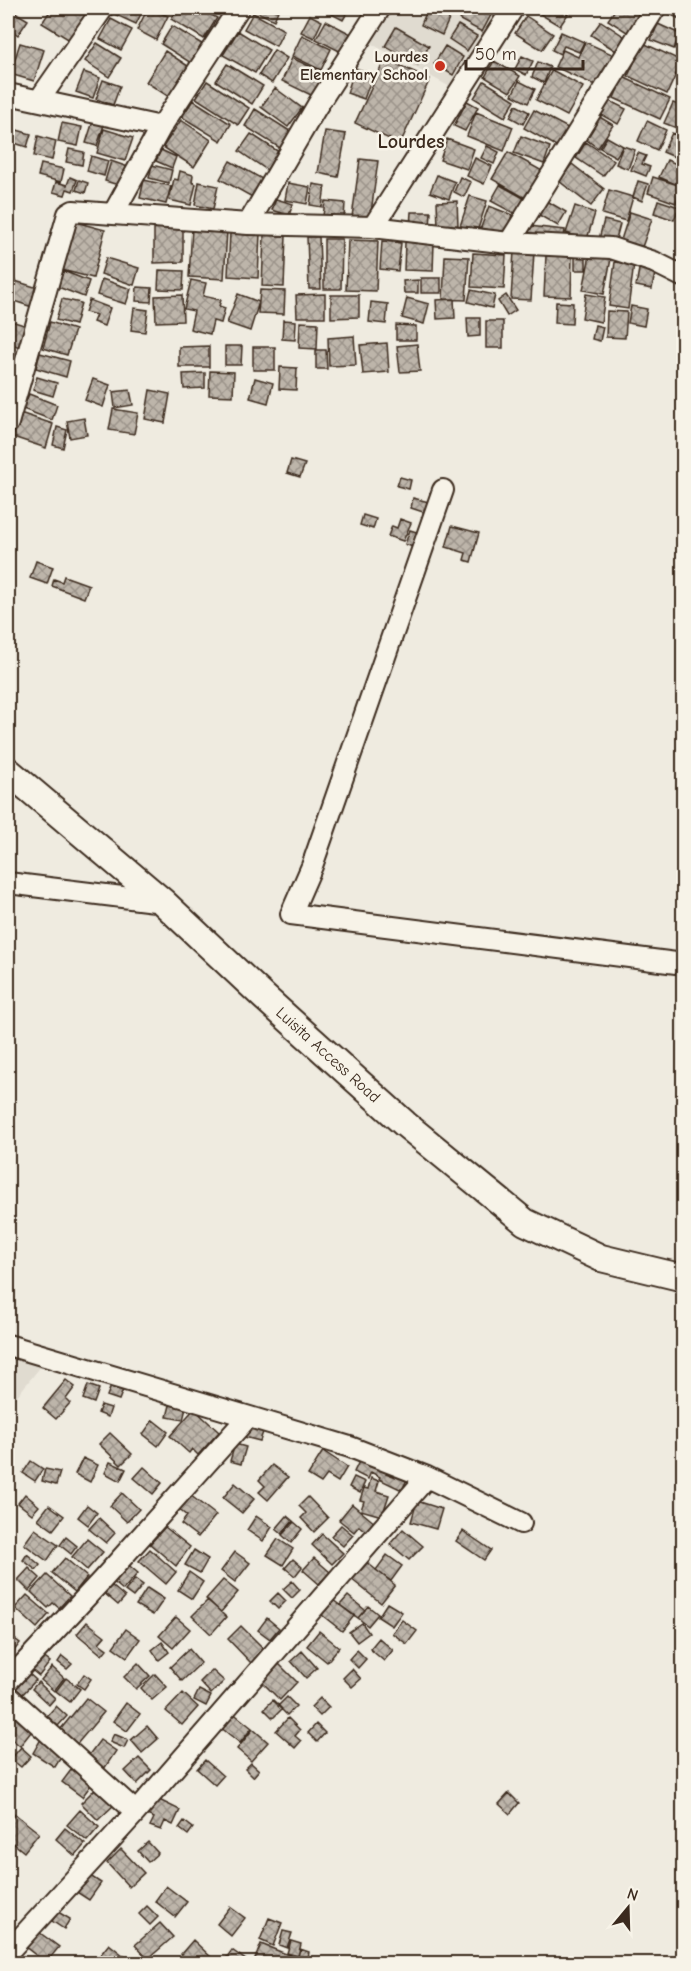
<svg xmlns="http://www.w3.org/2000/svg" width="691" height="1971" font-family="'Comic Neue',sans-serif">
<defs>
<pattern id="building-cross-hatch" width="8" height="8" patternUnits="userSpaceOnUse" patternTransform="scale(1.5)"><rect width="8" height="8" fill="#bdb5aa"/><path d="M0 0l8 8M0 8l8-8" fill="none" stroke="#9b938a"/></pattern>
</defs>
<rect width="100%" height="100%" fill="#efebe0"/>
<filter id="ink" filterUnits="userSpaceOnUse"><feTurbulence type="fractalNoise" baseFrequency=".0167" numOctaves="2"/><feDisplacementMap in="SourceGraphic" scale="12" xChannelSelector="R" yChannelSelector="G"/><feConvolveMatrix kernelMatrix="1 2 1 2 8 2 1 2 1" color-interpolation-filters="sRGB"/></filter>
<g filter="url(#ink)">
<path fill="#e0dbd0" d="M393,8h111l-50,81 -84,-46z
M8,1354l34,11 -34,42z"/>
<path fill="url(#building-cross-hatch)" stroke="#3b2a1e" stroke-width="1.5" d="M8,8l20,12 -10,15 -10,-7z
M52,8h22l14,8 -15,26 -31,-19z
M117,8h27l-8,16 -22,-10z
M148,8l20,8 -12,24 -19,-10z
M179,8h20l18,10 -13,21 -33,-20z
M257,8h14l7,3 -4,9 -19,-9z
M325,8h25l-7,12 -19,-10z
M428,8h26l-12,27 -21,-10z
M467,8h9l15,7 -9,17 -22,-12z
M544,8h28l-12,18 -20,-12z
M616,8h30l-16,26 -22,-14z
M673,8h11v13l-15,-7z
M253,13l31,17 -8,16 -32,-17z
M310,15l12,6 -8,17 -13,-6z
M526,16l27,18 -11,16 -27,-17z
M111,19l21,11 -11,20 -21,-11z
M326,21l31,16 -10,18 -31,-16z
M601,21l24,16 -9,14 -25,-16z
M658,24l22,10 -6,15 -23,-9z
M458,25l19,11 -10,15 -18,-12z
M172,26l30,18 -11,19 -30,-19z
M396,27l33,19 -11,19 -33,-19z
M238,31l31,19 -14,23 -32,-18z
M561,32l23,10 -5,10 -15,-6 -4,8 -8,-4z
M302,35l29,14 -10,21 -29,-14z
M585,42l29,13 -15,32 -44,-20 8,-17 15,7z
M20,43l24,7 -10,31 -24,-7z
M97,43l24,15 -12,19 -24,-16z
M643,43l39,18 -15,33 -39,-18z
M445,46l18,11 -10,18 -19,-11z
M274,50l13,8 -15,25 -13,-8z
M165,51l23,15 -19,31 -23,-15z
M522,56l11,5 -7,14 -11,-6z
M292,58l34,16 -11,23 -33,-16z
M385,59l45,20 -30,65 -45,-21z
M494,61l26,15 -10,16 -25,-15z
M538,62l12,5 -6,16 -12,-6z
M227,64l36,22 -11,18 -36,-23z
M355,68l18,6 -9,25 -17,-6z
M552,70l31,17 -16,29 -31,-16z
M84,72l16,6 -7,20 -17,-6z
M623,77l47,22 -10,20 -46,-21z
M103,80l17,6 -7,19 -17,-6z
M207,81l42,27 -11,17 -42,-27z
M484,81l31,19 -10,17 -31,-19z
M519,81l16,8 -7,14 -16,-8z
M275,88l27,20 -14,19 -27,-20z
M606,99l20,10 -8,15 -20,-11z
M193,100l38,24 -10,17 -39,-24z
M467,101l11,6 -13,24 -11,-5z
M673,103l11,4v24l-20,-8z
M516,105l13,7 -6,12 -13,-7z
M255,109l38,24 -10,17 -38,-24z
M534,110l34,18 -10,19 -34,-19z
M476,112l37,15 -9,24 -37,-15z
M598,116l15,9 -15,23 -14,-10z
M94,118l11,4 -8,24 -11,-3z
M181,120l30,20 -17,27 -31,-20z
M647,121l19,9 -9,20 -19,-9z
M62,123l20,4 -4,19 -20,-4z
M10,128l21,6 -4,13 -19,-6z
M104,129l29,9 -8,23 -28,-8z
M325,131l21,3 -8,43 -20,-4z
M672,133l12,5v23l-21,-9z
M251,134l28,18 -12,18 -28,-19z
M38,136l18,5 -4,19 -18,-4z
M521,136l29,11 -6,17 -30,-11z
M607,137l16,9 -7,11 -16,-9z
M447,139l27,10 -7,20 -27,-9z
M586,142l28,19 -11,15 -27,-18z
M487,146l12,6 -5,12 -13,-6z
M623,146l12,4 -7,19 -12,-5z
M69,149l15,3 -2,13 -16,-3z
M161,150l15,7 -4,11 -16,-7z
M508,152l36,20 -15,28 -37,-21z
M638,153l8,3 -4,8 8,3 -4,9 -15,-6z
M91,156l17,5 -4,15 -17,-5z
M475,158l17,8 -8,18 -17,-8z
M360,159l18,2 -8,59 -18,-3z
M667,160l17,7v12l-4,7 -21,-9z
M111,161l17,6 -6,19 -17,-5z
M230,161l34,19 -10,18 -34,-19z
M41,164l23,5 -3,13 -23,-6z
M572,164l32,25 -13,17 -32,-25z
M152,165l20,5 -3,13 -20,-5z
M180,171l13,4 -1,7 4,2 -5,21 -22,-5 5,-21 4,1z
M437,175l18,7 -6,17 -19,-7z
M70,177l7,3 -4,11 -6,-2 -2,6 -12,-3 3,-10 11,3z
M460,177l11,5 -7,15 -10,-5z
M653,177l28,9 -5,17 -28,-10z
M79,180l9,3 -3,10 -9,-3z
M144,180l27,6 -5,18 -26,-6z
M638,181l10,3 -6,17 -9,-4z
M199,182l19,4 -5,23 -18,-4z
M288,183l22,4 -3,17 -22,-4z
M313,184l12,2 -3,21 -12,-2z
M500,185l29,16 -8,16 -30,-16z
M609,190l24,7 -7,24 -24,-7z
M470,196l17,5 -10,31 -17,-6z
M276,199l17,5 -4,11 -17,-5z
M658,200l21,7 -5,13 -20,-7z
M325,201l20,2 -1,16 -21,-3z
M457,201l1,24 -20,1 -1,-24z
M547,201l19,11 -8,14 -19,-11z
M489,206l23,9 -8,23 -24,-8z
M575,206l20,7 -8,26 -21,-6z
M411,212h20l-1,16 -20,-1z
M630,212l22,7 -10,28 -21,-7z
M604,220l16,4 -5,19 -16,-4z
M75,222l30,8 -12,48 -31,-8z
M154,224h29v38l-29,1z
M529,226l36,4 -2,12 -36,-4z
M192,228l35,3 -3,48 -35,-2z
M230,232l30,1 -2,45 -30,-2z
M264,235l22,1 -2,51 -22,-1z
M307,237h12l2,52h-12z
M324,239h18l-1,50h-17z
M348,240l30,1 -2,50 -30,-1z
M382,241l19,2 -3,28 -18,-2z
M405,242l29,1 -1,28 -29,-1z
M514,251l20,1 -3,48 -20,-1z
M473,253l33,2 -2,34 -33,-2z
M575,253h11v17h-11z
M546,255l26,2 -1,40 -27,-1z
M590,255l21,4 -7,35 -21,-4z
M445,256l24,1 -3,43 -23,-1z
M106,258l33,10 -5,17 -33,-11z
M615,262l19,2 -6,45 -19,-3z
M640,264l16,3 -4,22 -16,-3z
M159,270l25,1 -1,19 -25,-1z
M63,271l26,10 -5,16 -26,-10z
M421,278h20v15h-20z
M102,279l29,10 -5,15 -29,-9z
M12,280l26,8 -6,19 -24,-8z
M191,280l15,3 -3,13 18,4 -2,6 6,2 -4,15 -8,-2 -3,13 -20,-5 4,-18 -10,-2z
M418,280v13h-14l-1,-12z
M137,287l15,1 -1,14 -15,-1z
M260,290l25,1 -1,23 -26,-1z
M471,290l24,5 -3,13 -24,-6z
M238,294l21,8 -9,29 -23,-8z
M325,294v23h-28l-1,-22z
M586,294l19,3 -4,25 -19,-4z
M182,295l1,26 -27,1 -1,-26z
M331,295h28v22l-28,1z
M506,295l10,15 -9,6 -9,-15z
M407,298l22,6 -5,20 -22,-6z
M62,299l19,4 -6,22 -19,-5z
M454,299l1,19 -18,1 -1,-19z
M89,300l21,8 -6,18 -11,-4 3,-7 -11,-3z
M371,302l17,2 -2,20 -17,-2z
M556,302l17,1 -1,21 -17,-1z
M631,306l16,3 -3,17 -16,-3z
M134,308l14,2 -3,22 -14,-2z
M607,311l20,1 -2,26 -19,-1z
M467,318h13v18l-12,1z
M8,320l19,6 -7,21 -12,-4z
M283,320l13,1 -1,19 -13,-1z
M486,321h17v27h-17z
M50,322l25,8 -8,25 -24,-7z
M300,322l18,1 -1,26 -18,-1z
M396,325l20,1v14h-20z
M595,325l8,2 -3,14 -8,-2z
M354,336l2,29 -27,1 -1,-28z
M387,343l2,29 -26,2 -3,-29z
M417,344l3,27 -20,1 -3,-26z
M209,346v21h-30v-20z
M225,346h17l-1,19h-16z
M253,347h22v23h-22z
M316,350h10l1,19h-11z
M40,353l30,8 -4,16 -30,-9z
M280,367l17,1 -1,22 -17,-1z
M210,371l24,1 -1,24 -24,-1z
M205,373v15l-21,1 -1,-15z
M37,377l20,6 -4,13 -20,-6z
M255,378l18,5 -5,20 -18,-5z
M93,379l17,6 -7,22 -18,-7z
M130,390l3,15 -18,3 -2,-16z
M150,390l20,4 -5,29 -20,-4z
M29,394l28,11 -5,15 -29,-11z
M113,409l25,4 -4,21 -25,-4z
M20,413l33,11 -7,24 -33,-11z
M84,418l3,17 -17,3 -3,-17z
M57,427l10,3 -4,18 -10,-3z
M291,460l14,4 -5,13 -13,-4z
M400,477l11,3 -2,9 -12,-3z
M413,498l16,4 -3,11 -15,-5z
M363,515l13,4 -3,10 -13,-4z
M400,519l11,4 -8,18 -15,-5 4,-10 5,2z
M452,526l27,7 -8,29 -7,-2 2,-7 -20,-6z
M410,530l10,3 -5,15 -10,-4z
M36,561l17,6 -6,17 -17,-6z
M64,576l25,9 -5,13 -32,-12 2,-7 8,3z
M66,1380l9,7 -9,12 4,4 -14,16 -13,-11z
M88,1385l11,4 -5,14 -11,-4z
M111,1386l12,4 -4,10 -12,-4z
M101,1405l10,3 -3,9 -10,-4z
M170,1405l16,3 -3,12 -16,-3z
M194,1409l25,23 -21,23 -6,-6 -3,4 -19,-17z
M153,1420l15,12 -10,14 -15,-12z
M248,1424l16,5 -4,12 -16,-4z
M110,1433l22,21 -11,11 -22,-21z
M235,1444l11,3 -5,17 -11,-3z
M323,1451l24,16 -9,15 -11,-7 -6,8 -13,-8z
M363,1453l46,22 -7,15 -23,-11 1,-2 -9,-5 -3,7 -14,-7z
M83,1458l15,7 -8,17 -15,-8z
M31,1461l12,8 -8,12 -12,-8z
M110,1462l16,7 -6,12 -15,-8z
M272,1465l16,12 -20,23 -9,-8 6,-6 -6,-6z
M144,1467l18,16 -9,11 -19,-16z
M45,1469l15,3 -4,13 -14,-4z
M354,1477l11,5 -5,11 -11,-6z
M371,1478l8,3 -3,10 13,4 -7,21 -21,-6 3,-9 -4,-1 4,-12 4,1z
M235,1483l19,16 -12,14 -19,-15z
M122,1493l17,16 -12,13 -17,-16z
M25,1494l14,12 -7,8 -14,-11z
M190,1495l26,20 -18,22 -17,-13 6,-8 -9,-7z
M308,1497l20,21 -14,14 -13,-14 5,-5 -7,-7z
M417,1501l25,8 -6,20 -25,-7z
M352,1504l24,20 -8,9 -9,-7 -5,6 -15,-12z
M49,1505l15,11 -11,14 -15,-11z
M87,1505l10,8 -9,12 -10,-8z
M256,1516l16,11 -9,14 -16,-11z
M287,1516l6,5 -11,13 -6,-5z
M99,1518l16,15 -9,10 -17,-14z
M294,1522l8,7 -11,14 -9,-8z
M341,1525l12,10 -10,11 -12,-10z
M165,1527l25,20 -14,19 -26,-22z
M35,1529l23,16 -11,16 -23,-17z
M403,1529l20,17 -14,14 -19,-16z
M463,1531l28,19 -7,10 -28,-19z
M322,1534l21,19 -11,11 -20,-19z
M66,1537l11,9 -6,8 -11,-9z
M87,1539l16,13 -16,18 -15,-13z
M278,1539l15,10 -10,16 -16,-10z
M150,1549l26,23 -10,12 -27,-23z
M194,1550l14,9 -8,14 -15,-8z
M235,1552l15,11 -15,19 -14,-11z
M27,1554l13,11 -4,5 -13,-10z
M387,1555l15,11 -11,15 -15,-11z
M65,1558l22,19 -12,15 -23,-19z
M314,1558l16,14 -11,12 -16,-14z
M293,1559l9,8 -7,9 -10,-8z
M365,1561l30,24 -14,18 -30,-24z
M125,1562l13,11 -15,17 -13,-11z
M29,1568l11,10 -11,13 -11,-11z
M189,1572l14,10 -11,17 -14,-9z
M47,1575l23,21 -11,12 -6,-5 -5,5 -17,-16z
M135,1579l8,6 -10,12 -8,-6z
M223,1580l15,12 -17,20 -15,-13z
M292,1581l8,9 -8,8 -9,-9z
M111,1585l14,12 -7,8 -14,-12z
M147,1588l17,11 -11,16 -17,-10z
M278,1593l8,8 -8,8 -8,-8z
M27,1595l22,19 -12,14 -22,-20z
M348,1596l17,14 -7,8 -18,-13z
M208,1600l18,17 -15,17 -19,-18z
M333,1600l21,16 -12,15 -20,-16z
M387,1603l15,9 -10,14 -14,-9z
M368,1606l10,8 -10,12 -10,-8z
M176,1617l14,12 -17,19 -14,-12z
M267,1618l12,10 -9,11 -12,-9z
M402,1620l15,11 -10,13 -15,-11z
M87,1622l18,14 -6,7 8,6 -5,6 -25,-21z
M362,1623l7,10 -12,9 -8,-10z
M241,1626l24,24 -14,13 -23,-24z
M126,1629l14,10 -13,18 -14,-10z
M319,1631l20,16 -12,15 -20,-16z
M8,1634l12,9 -12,16z
M379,1638l14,12 -9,11 -14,-12z
M162,1642l7,10 -10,8 -7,-10z
M189,1649l12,14 -19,18 -12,-14z
M357,1650l9,9 -8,9 -9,-9z
M302,1651l15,17 -11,10 -15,-17z
M39,1654l11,8 -11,14 -11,-9z
M62,1656l10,8 -5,5 -9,-7z
M138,1663l12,13 -14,13 -12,-12z
M278,1663l19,19 -17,18 -19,-19z
M52,1667l12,11 -10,13 -13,-11z
M352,1669l9,10 -9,8 -9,-9z
M212,1670l12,11 -13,13 -11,-12z
M26,1671l10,9 -16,17 -10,-9z
M84,1674l7,5 -7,10 -7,-5z
M155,1674l12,13 -15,13 -11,-12z
M66,1678l14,11 -10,13 -14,-11z
M38,1682l17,16 -6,7 -17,-16z
M199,1690l12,6 -5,10 -12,-6z
M183,1693l15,14 -16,18 -16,-14z
M287,1697l9,9 -9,9 -9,-9z
M86,1698l18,14 -27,32 -17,-14z
M320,1698l9,9 -9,9 -9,-9z
M273,1700l9,9 -9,9 -9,-9z
M126,1703l14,11 -13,17 -14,-10z
M56,1706l11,10 -9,10 -11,-10z
M8,1707l27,20 -15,19 -12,-10z
M232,1712l20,16 -12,15 -20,-16z
M288,1718l12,12 -5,6 6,5 -6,7 -19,-17z
M316,1724l9,9 -8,9 -9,-9z
M147,1726l11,13 -16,14 -11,-13z
M253,1729l15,13 -17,19 -14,-12z
M114,1734l14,6 -4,8 -14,-6z
M41,1739l22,15 -8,13 -22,-14z
M100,1740l16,11 -14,21 -17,-12z
M21,1747l10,9 -10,11 -10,-8z
M139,1758l12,12 -14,14 -12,-13z
M205,1760l18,16 -8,9 -18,-16z
M251,1763l8,7 -6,7 -8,-8z
M74,1766l20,15 -12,16 -20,-15z
M97,1787l17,18 -16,15 -17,-17z
M509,1793l10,10 -9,11 -11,-10z
M155,1798l25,12 -7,15 -8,-4 -4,9 -11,-4 4,-8 -7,-3z
M80,1810l19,17 -12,14 -20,-16z
M15,1814l24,19 -15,19 -16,-13v-15z
M184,1821l9,7 -5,7 -9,-7z
M65,1828l20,16 -10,12 -19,-17z
M148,1842l10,11 -10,9 -10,-11z
M121,1849l23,24 -15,14 -22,-24z
M84,1872l17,11 -12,17 -17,-11z
M166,1886l21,16 -12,15 -20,-16z
M147,1906l11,11 -8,8 -11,-11z
M230,1907l15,11 -14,18 -14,-12z
M58,1912l12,7 -6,10 -12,-8z
M269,1918l13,5 -9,23 -13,-6z
M160,1923l13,14 -25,22 -13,-14z
M36,1930l23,17 -13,16 -22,-17z
M283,1931l9,2 -5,15 -8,-3z
M193,1940l21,20 -4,4h-19l-10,-10z
M291,1941l10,3 -3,12 -11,-3z
M109,1944l20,16 -3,4h-23l-6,-5z
M261,1944l30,12 -3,8h-35z
M300,1949l9,3 -2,12h-11z
M232,1950l15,11 -2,3h-23z"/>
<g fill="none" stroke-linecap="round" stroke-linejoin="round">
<g stroke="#3b2a1e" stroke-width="24">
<path id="minor" d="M8,94l153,33
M39,100l64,-92
M113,214l48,-87 78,-119
M248,224l69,-118 63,-98
M373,227l140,-219
M509,243l146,-235
M8,423l60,-209 5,-3 175,13 125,3 136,16 102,5 43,14 30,15
M443,490l-131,376 -21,48 393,50
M8,883l155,19
M8,1345l342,102 77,30 94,46
M8,1681l94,-101 146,-163
M8,1696l128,116
M8,1952l128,-140 291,-335"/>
</g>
<g stroke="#3b2a1e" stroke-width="30">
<path id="major" d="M8,771l155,131 101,95 141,127 120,98 76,36 83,20"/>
</g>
<use href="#minor" stroke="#f7f3e8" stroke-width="20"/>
<use href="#major" stroke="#f7f3e8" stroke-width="26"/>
</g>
</g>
<circle fill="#c8321e" stroke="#f7f3e8" stroke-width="2" cx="440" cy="66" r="6"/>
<g text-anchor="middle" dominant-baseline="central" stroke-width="5" stroke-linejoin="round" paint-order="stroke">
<g font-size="16" font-weight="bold" fill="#3b2a1e" stroke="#f7f3e8" text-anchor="end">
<text x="428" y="57">Lourdes<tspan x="428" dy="18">Elementary School</tspan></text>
</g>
<g font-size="16" fill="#3b2a1e" stroke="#f7f3e8">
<text transform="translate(328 1055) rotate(42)">Luisita Access Road</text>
</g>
<g font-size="20" font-weight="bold" fill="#3b2a1e" stroke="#f7f3e8">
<text x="411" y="141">Lourdes</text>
</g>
</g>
<rect width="691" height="1971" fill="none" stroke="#f7f3e8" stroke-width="30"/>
<rect x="15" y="15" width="661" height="1941" fill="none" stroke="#3b2a1e" stroke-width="2" filter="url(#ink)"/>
<g transform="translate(628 1908) rotate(19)" stroke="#f7f3e8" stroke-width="4.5" paint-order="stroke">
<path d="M0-4.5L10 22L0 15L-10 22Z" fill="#3b2a1e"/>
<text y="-9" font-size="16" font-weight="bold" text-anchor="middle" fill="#3b2a1e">N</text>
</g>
<path d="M466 60v9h117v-9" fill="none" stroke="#3b2a1e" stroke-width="3"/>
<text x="475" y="60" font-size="18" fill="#3b2a1e" stroke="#f7f3e8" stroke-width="4.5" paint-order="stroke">50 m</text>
</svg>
